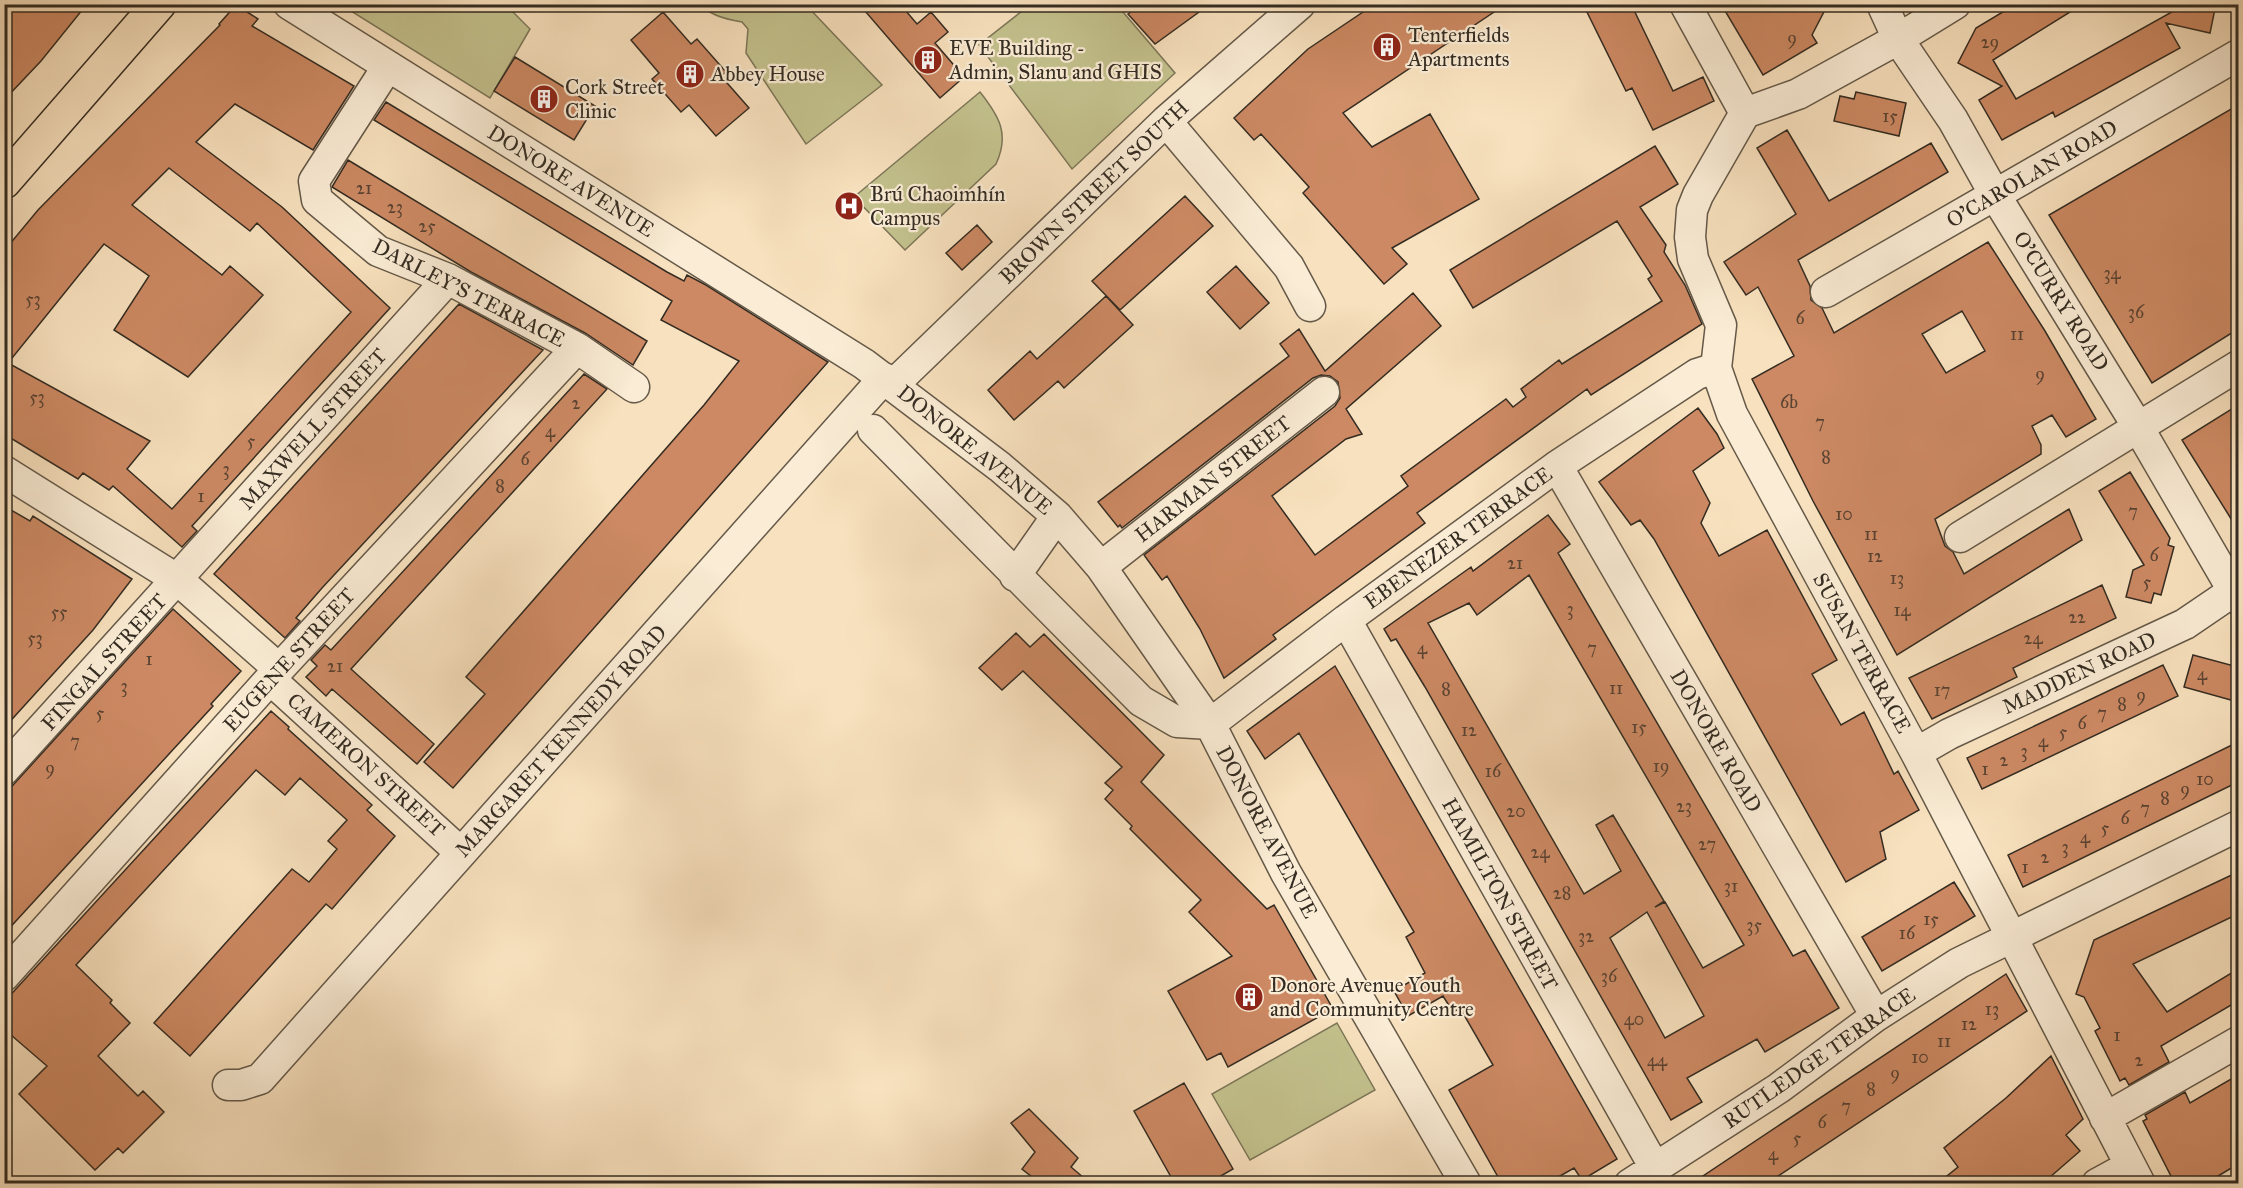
<svg xmlns="http://www.w3.org/2000/svg" width="2243" height="1188" font-family="'IM FELL Great Primer',serif">
<rect width="100%" height="100%" fill="#f8e1be"/>
<filter id="stains"><feTurbulence type="fractalNoise" baseFrequency=".00333" numOctaves="4"/><feColorMatrix values="0 0 0 0 .2 0 0 0 0 .09 0 0 0 0 .02 0 0 0 .5 -.17"/></filter>
<radialGradient id="worn" r=".72"><stop offset=".6" stop-color="#630" stop-opacity="0"/><stop offset="1" stop-color="#630" stop-opacity=".3"/></radialGradient>
<path fill="#c3c18d" stroke="#7c7658" stroke-width="1.5" d="M355,4l151,1 24,24 -40,69 -139,-87z
M1031,4l86,1 58,68 -103,96 -93,-124z
M702,5h104l76,80 -76,59 -60,-91 2,-24 -6,-7c-12,-2 -33,-6 -40,-17z
M980,92c19,24 30,42 16,72l-91,86 -51,-53z
M1337,1023l38,67 -125,70 -38,-66z"/>
<path fill="#cc8963" stroke="#342c22" stroke-width="1.5" fill-rule="evenodd" d="M4,4h83l-46,57 -37,39z
M859,4h41l17,20 14,-12 17,20 -13,11 29,34 -24,21z
M1141,4h69l-55,40 -27,-30z
M1375,4h131l-163,109 29,34 58,-33 49,85 -87,49 15,16 -23,20 -81,-91 6,-6 -48,-53 -7,6 -20,-22 74,-69z
M1583,4h48l42,87 30,-14 11,24 -61,29 -21,-42 -6,3z
M1721,4h107l-16,31 5,8 -54,32z
M2016,4h67l-90,56 23,39 170,-95h30l-6,29 -44,-10 14,25 -125,69 -2,-5 -51,28 -23,-40 23,-14 -44,-23 18,-35z
M236,5l22,14 -6,7 102,60 -41,64 -78,-46 -39,38 86,65 108,101 -198,218 5,5 -15,16 -69,-61 -4,4 -26,-17 -5,6 -74,-45v-183l34,-41 182,-185 -1,-1zM169,168l81,63 7,-8 94,89 -179,197 -45,-40 23,-28 -142,-78 96,-119 45,32 -35,54 74,47 75,-82 -33,-29 -8,9 -90,-70z
M663,12l28,32 6,-5 29,33 -5,4 28,32 -33,28 -27,-31 -8,7 -29,-33 7,-6 -28,-33z
M515,57l80,49 -21,34 -80,-49z
M1856,92l50,11 -7,33 -65,-15 6,-25 14,3z
M386,102l281,170 17,9 3,-6 19,10 122,77 -375,426 -29,-26 61,-68 -19,-17 238,-272 35,-44 -78,-41 11,-19 -298,-181z
M2238,105v224l-86,54 -103,-168z
M1787,130l42,71 102,-58 17,29 -150,88 12,26 1,14 11,8 12,25 154,-91 57,89 51,88 -30,18 -14,-22 -20,11 9,19v9l-106,65 10,27 8,6 11,22 105,-65 13,31 -185,115 -84,-154 -61,-122 42,-23 -36,-69 -12,8 -22,-33 72,-48 -39,-66zM1962,311l23,40 -39,22 -24,-39z
M1655,146l23,38 -38,23 26,38 -2,7 21,33 17,39 -111,71 -4,-6 -170,124 8,10 -152,112 3,4 -52,39 -24,-49 -33,-53 -5,4 -18,-25 191,-149 5,-8 -2,-16 -8,-6 -9,-1 -8,3 -191,150 -2,-3 -2,2 -20,-25 191,-146 -9,-12 19,-15 26,42 88,-78 28,33 -95,83 16,25 -16,5 -74,57 43,59 93,-69 -7,-10 105,-77 7,8 13,-10 -5,-8 38,-29 3,4 100,-63 -14,-22 4,-3 -35,-55 -144,87 -23,-38z
M348,160l299,181 -14,24 -48,-32 -114,-61 -139,-85z
M1185,196l28,30 -93,84 -28,-29z
M977,225l15,17 -30,28 -16,-17z
M1236,266l33,37 -29,26 -33,-37z
M1106,296l27,29 -69,63 -6,-7 -44,39 -26,-30 42,-39 7,8z
M459,304l84,46 -221,238 -26,30 4,3 -15,17 -71,-64z
M584,374l23,15 -256,280 83,75 -17,20 -85,-75 -6,7 -20,-19 11,-11 -6,-6 14,-15 6,5z
M2238,405v125l-56,-90z
M1698,408l19,26 7,14 -31,23 17,32 -9,20 18,33 48,-26 70,130 -25,14 29,51 23,-13 30,62 4,-3 21,39 -39,22 6,27 -40,23 -192,-343 -14,-19 -9,5 -32,-43z
M2130,472l40,66 -2,7 6,2 -13,48 -7,-2 -3,10 -25,-6 7,-27 11,-5 -45,-74z
M4,506l26,15 3,-5 99,63 -39,51 -89,98z
M1548,515l22,29 -12,9 235,403 12,-6 34,58 -74,44 -8,-13 -70,39 15,24 -31,18 -246,-433 -29,-48 -5,2 -7,-12 87,-62 2,4zM1529,575l215,370 -41,23 -38,-66 -10,5 9,-6 -51,-86 -17,10 25,46 -37,23 -156,-271 41,-20 8,12zM1647,912l57,104 -39,22 -55,-100z
M2102,585l14,33 -103,50 4,9 -85,42 -23,-41z
M173,609l68,62 -30,33 2,2 -209,228v-139z
M1016,633l14,14 14,-13 120,121 -23,27 126,127 7,-4 59,104 -105,58 -7,-14 -14,7 -39,-69 64,-35 -43,-44 12,-12 -71,-71 2,-3 -27,-27 8,-9 -8,-7 17,-16 -99,-96 -21,19 -23,-22z
M2193,655l45,12v35l-54,-15z
M2163,665l15,31 -196,93 -15,-31z
M1335,666l282,493 -35,21 -8,-12 -28,16h-44l-53,-94 44,-25 -33,-57 -7,4 -10,-16 -35,20 -14,-25 31,-18 -19,-36 8,-5 -115,-199 -34,26 -18,-28z
M271,711l18,16 -1,2 84,76 -5,5 28,26 -63,73 -6,-5 -136,152 -36,-33 138,-154 17,13 28,-33 -9,-8 19,-21 -47,-42 -15,17 -29,-25 -180,195 36,35 -2,3 20,20 -32,33 40,40 5,-5 21,21 -41,41 -5,-5 -23,22 -76,-76 28,-28 -43,-37v-27z
M2238,742v40l-215,105 -15,-32z
M2238,872v42l-105,50 34,48 71,-43v32l-77,45 8,16 -40,23 -4,-7 -5,3 -25,-50 5,-3 -16,-31 -8,-3 18,-54z
M1954,882l21,34 -93,55 -20,-34z
M2006,974l21,37 -261,173h-75z
M2051,1056l32,63 -17,16 14,16 -38,33h-105l21,-17 -14,-19 62,-50z
M2238,1075v89l-33,20h-30l-32,-63 4,-2 -2,-4 40,-23 5,11z
M1184,1083l49,86 -26,15h-32l-41,-73z
M1029,1109l49,49 -7,9 20,17h-50l-19,-15 13,-17 -24,-29z"/>
<g fill="none" stroke-linecap="round" stroke-linejoin="round">
<g stroke="#655949" stroke-width="33">
<path id="minor" d="M289,4l575,360 136,103 57,49 44,51 109,157 76,149 180,311
M1685,4l60,109
M1882,4l16,35 55,81 42,75 143,232 100,172
M388,66l-74,115 3,19 61,51 70,28 129,69 57,39
M1745,113l-47,82 -6,15 -2,27 3,22 28,66 -5,43 16,46 184,339 224,431
M1745,113l53,-19 100,-55 57,-35
M1166,121l123,146 21,39
M1826,292l412,-237
M893,385l273,-264 134,-117
M873,430l268,271 36,21 33,2 136,-104 211,-154 140,-92 19,-6
M1557,466l319,550
M4,471l174,109 101,89
M1960,537l278,-171
M1101,567l223,-175
M1015,576l42,-60
M1346,620l309,548
M270,679l190,173
M1916,753l33,-19 236,-110 53,-36
M4,770l444,-491
M4,976l275,-307 298,-321
M228,1085h13l19,-6 624,-701
M2105,1118l133,-76
M1630,1184l149,-96 97,-72 83,-53 279,-137
M2097,1184l33,-18"/>
</g>
<g stroke="#342c22" stroke-width="36">
<path id="major" d="M4,182l155,-178"/>
</g>
<use href="#minor" stroke="#faecd5" stroke-width="30"/>
<use href="#major" stroke="#f8e1be" stroke-width="33"/>
</g>
<defs>
<g id="building-disc" transform="scale(1.5)"><circle r="9.5" fill="#8f2418" stroke="#faecd5"/><path d="M-4-6H4V6H1V3H-1V6H-4ZM-2.5-4.3h1.7v1.8h-1.7ZM.8-4.3h1.7v1.8H.8ZM-2.5-1h1.7V.8h-1.7ZM.8-1h1.7V.8H.8Z" fill="#fff"/></g>
<g id="hospital-disc" transform="scale(1.5)"><circle r="9.5" fill="#8f2418" stroke="#faecd5"/><path d="M-5-5h3v3.5h4V-5h3V5h-3V1.5h-4V5h-3Z" fill="#fff"/></g>
</defs>
<g fill-rule="evenodd">
<use href="#building-disc" x="1387" y="47"/>
<use href="#building-disc" x="928" y="60"/>
<use href="#building-disc" x="690" y="74"/>
<use href="#building-disc" x="544" y="99"/>
<use href="#hospital-disc" x="849" y="206"/>
<use href="#building-disc" x="1249" y="997"/>
</g>
<g text-anchor="middle" dominant-baseline="central" stroke-width="4.5" stroke-linejoin="round" paint-order="stroke">
<g font-size="18" fill="#5a4332">
<text x="1792" y="38">9</text>
<text x="1990" y="42">29</text>
<text x="1890" y="116">15</text>
<text x="364" y="188">21</text>
<text x="395" y="207">23</text>
<text x="427" y="226">25</text>
<text x="2112" y="273">34</text>
<text x="33" y="299">53</text>
<text x="2136" y="312">36</text>
<text x="1800" y="318">6</text>
<text x="2017" y="334">11</text>
<text x="2040" y="374">9</text>
<text x="37" y="397">53</text>
<text x="1789" y="402">6b</text>
<text x="576" y="403">2</text>
<text x="1820" y="422">7</text>
<text x="550" y="431">4</text>
<text x="251" y="441">5</text>
<text x="1826" y="457">8</text>
<text x="525" y="459">6</text>
<text x="226" y="469">3</text>
<text x="500" y="486">8</text>
<text x="201" y="496">1</text>
<text x="2133" y="511">7</text>
<text x="1844" y="514">10</text>
<text x="1871" y="534">11</text>
<text x="2154" y="555">6</text>
<text x="1875" y="556">12</text>
<text x="1515" y="563">21</text>
<text x="1897" y="578">13</text>
<text x="2147" y="582">5</text>
<text x="1570" y="609">3</text>
<text x="1902" y="610">14</text>
<text x="59" y="612">55</text>
<text x="2077" y="617">22</text>
<text x="35" y="638">53</text>
<text x="2033" y="638">24</text>
<text x="1422" y="648">4</text>
<text x="1592" y="648">7</text>
<text x="149" y="659">1</text>
<text x="335" y="666">21</text>
<text x="2202" y="674">4</text>
<text x="124" y="686">3</text>
<text x="1616" y="688">11</text>
<text x="1446" y="689">8</text>
<text x="1942" y="690">17</text>
<text x="2141" y="695">9</text>
<text x="2122" y="704">8</text>
<text x="100" y="713">5</text>
<text x="2102" y="713">7</text>
<text x="2082" y="723">6</text>
<text x="1639" y="727">15</text>
<text x="1469" y="730">12</text>
<text x="2063" y="732">5</text>
<text x="75" y="741">7</text>
<text x="2043" y="741">4</text>
<text x="2024" y="751">3</text>
<text x="2004" y="760">2</text>
<text x="1661" y="766">19</text>
<text x="50" y="768">9</text>
<text x="1985" y="769">1</text>
<text x="1493" y="771">16</text>
<text x="2205" y="779">10</text>
<text x="2185" y="789">9</text>
<text x="2165" y="798">8</text>
<text x="1684" y="806">23</text>
<text x="2145" y="808">7</text>
<text x="1516" y="811">20</text>
<text x="2125" y="818">6</text>
<text x="2105" y="828">5</text>
<text x="2085" y="837">4</text>
<text x="1707" y="844">27</text>
<text x="2065" y="847">3</text>
<text x="1540" y="852">24</text>
<text x="2045" y="857">2</text>
<text x="2025" y="867">1</text>
<text x="1731" y="886">31</text>
<text x="1562" y="893">28</text>
<text x="1931" y="919">15</text>
<text x="1754" y="925">35</text>
<text x="1907" y="933">16</text>
<text x="1586" y="936">32</text>
<text x="1609" y="976">36</text>
<text x="1992" y="1009">13</text>
<text x="1634" y="1019">40</text>
<text x="1969" y="1024">12</text>
<text x="2117" y="1035">1</text>
<text x="1944" y="1041">11</text>
<text x="1920" y="1057">10</text>
<text x="1657" y="1060">44</text>
<text x="2139" y="1060">2</text>
<text x="1895" y="1073">9</text>
<text x="1871" y="1089">8</text>
<text x="1846" y="1106">7</text>
<text x="1822" y="1122">6</text>
<text x="1797" y="1138">5</text>
<text x="1773" y="1154">4</text>
</g>
<g font-size="21" fill="#342c22" stroke="#faecd5" text-anchor="start">
<text x="1408" y="35">Tenterfields<tspan x="1408" dy="24">Apartments</tspan></text>
<text x="949" y="48">EVE Building -<tspan x="949" dy="24">Admin, Slanu and GHIS</tspan></text>
<text x="711" y="74">Abbey House</text>
<text x="565" y="87">Cork Street<tspan x="565" dy="24">Clinic</tspan></text>
<text x="870" y="194">Brú Chaoimhín<tspan x="870" dy="24">Campus</tspan></text>
<text x="1270" y="985">Donore Avenue Youth<tspan x="1270" dy="24">and Community Centre</tspan></text>
</g>
<g font-size="21" fill="#342c22" stroke="#faecd5">
<text transform="translate(2032 174) rotate(-30)">O'CAROLAN ROAD</text>
<text transform="translate(571 181) rotate(32)">DONORE AVENUE</text>
<text transform="translate(1094 192) rotate(-44)">BROWN STREET SOUTH</text>
<text transform="translate(469 293) rotate(27)">DARLEY'S TERRACE</text>
<text transform="translate(2061 301) rotate(58)">O'CURRY ROAD</text>
<text transform="translate(313 429) rotate(-48)">MAXWELL STREET</text>
<text transform="translate(975 450) rotate(39)">DONORE AVENUE</text>
<text transform="translate(1213 479) rotate(-38)">HARMAN STREET</text>
<text transform="translate(1458 538) rotate(-36)">EBENEZER TERRACE</text>
<text transform="translate(1862 653) rotate(61)">SUSAN TERRACE</text>
<text transform="translate(289 660) rotate(-48)">EUGENE STREET</text>
<text transform="translate(104 662) rotate(-48)">FINGAL STREET</text>
<text transform="translate(2079 673) rotate(-25)">MADDEN ROAD</text>
<text transform="translate(561 741) rotate(-48)">MARGARET KENNEDY ROAD</text>
<text transform="translate(1716 741) rotate(60)">DONORE ROAD</text>
<text transform="translate(366 765) rotate(42)">CAMERON STREET</text>
<text transform="translate(1267 832) rotate(62)">DONORE AVENUE</text>
<text transform="translate(1500 894) rotate(61)">HAMILTON STREET</text>
<text transform="translate(1819 1058) rotate(-35)">RUTLEDGE TERRACE</text>
</g>
</g>
<rect width="2243" height="1188" fill="none" stroke="#f8e1be" stroke-width="24"/>
<rect x="6" y="6" width="2231" height="1176" fill="none" stroke="#342c22" stroke-width="3"/>
<rect x="12" y="12" width="2219" height="1164" fill="none" stroke="#342c22" stroke-width="1.5"/>
<rect width="100%" height="100%" filter="url(#stains)"/>
<rect width="100%" height="100%" fill="url(#worn)"/>
</svg>
